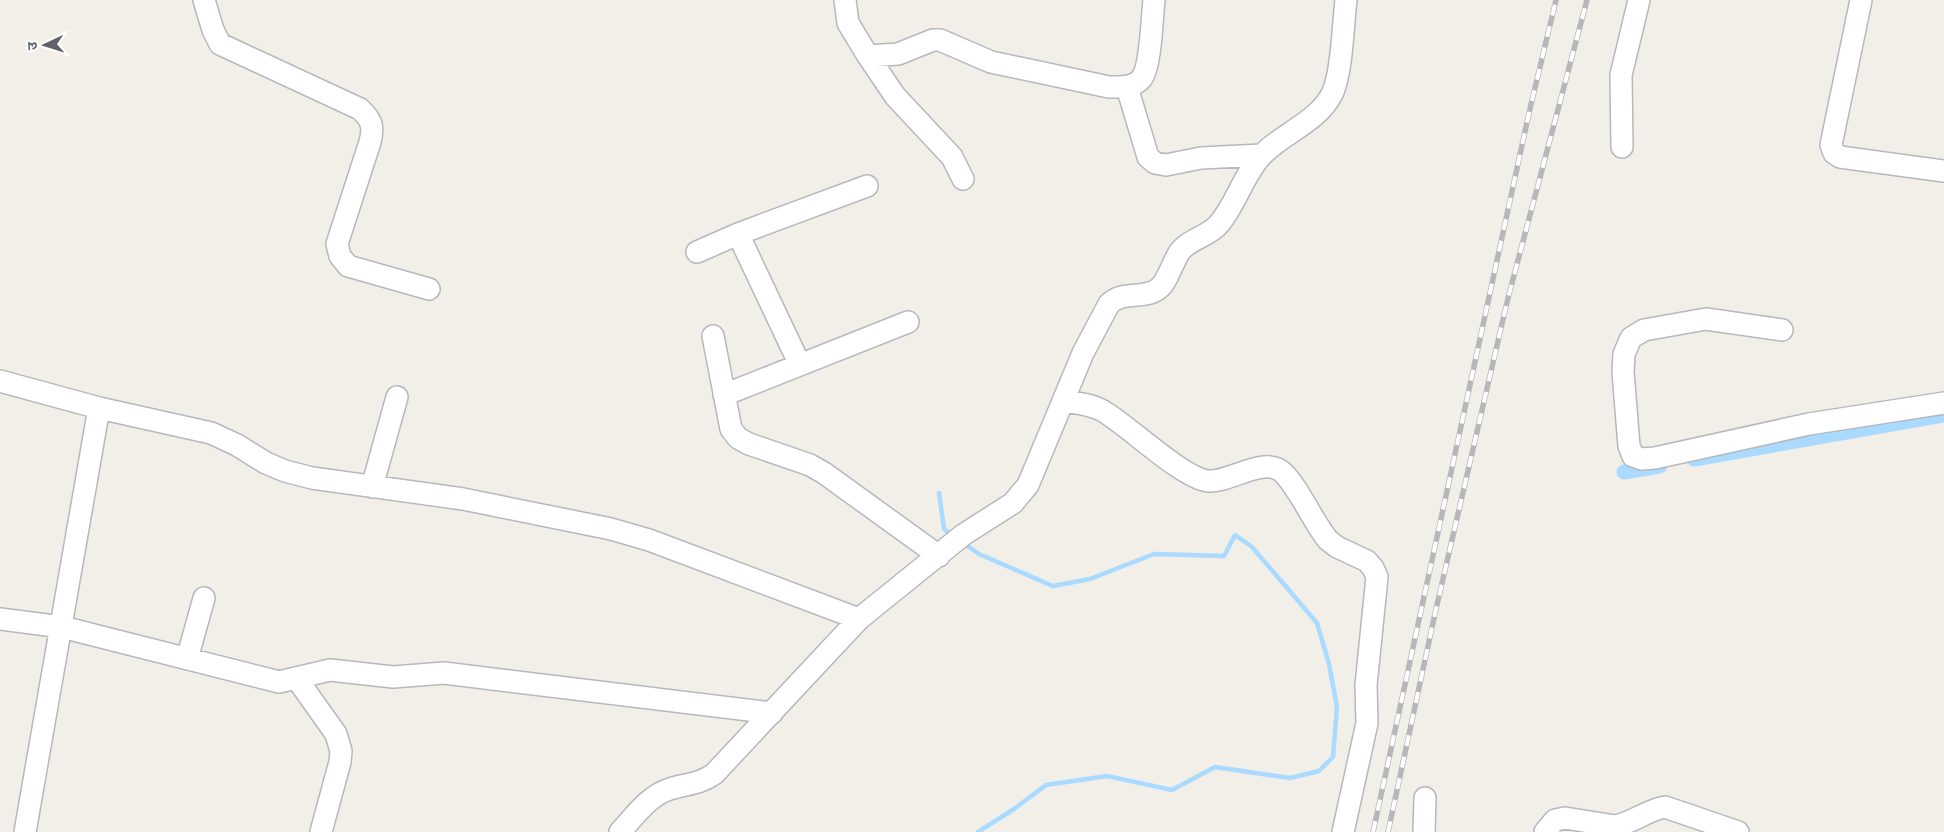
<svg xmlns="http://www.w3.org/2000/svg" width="1944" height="832" font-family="'Nunito Sans','Noto Sans Devanagari',sans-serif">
<rect width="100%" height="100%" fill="#f1efe8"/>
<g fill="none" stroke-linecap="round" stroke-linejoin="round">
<path stroke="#aadaff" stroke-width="4.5" d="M939,493l5,36 8,6
M962,542l17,12 74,32 37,-7 64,-25 70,2 11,-21 17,12 65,76 12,41 8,43 -4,50 -14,14 -29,7 -75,-11 -43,23 -65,-14 -61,9 -32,24 -36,23"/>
<path stroke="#aadaff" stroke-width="15" d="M1694,459l250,-44
M1624,472l36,-6"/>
<g stroke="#b5b8bc" stroke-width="24">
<path id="minor" d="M204,0l9,30 7,14 140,65c12,11 14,18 10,33l-33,102 3,12 8,10 81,23
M845,0l3,23 20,33 27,40 57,61 11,22
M1861,0l-30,145 3,8 6,4 104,14
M868,56l30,-2 35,-14h7l51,22 118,25c11,0 25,1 33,-9 9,-13 10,-61 12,-78
M1127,87l21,70 7,6 11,2 35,-7 61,-3
M1622,147l-1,-72 18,-75
M738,234l62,131
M697,252l41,-18 129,-48
M1782,330l-76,-11 -62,11 -13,8 -7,16 -1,18 6,74 4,10 9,3 13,-1 154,-34 135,-21
M713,336l18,93 7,9 11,6 61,21 14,8 115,83
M0,381l99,27 112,25 26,12 29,18 19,8 27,7 151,21 148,30 38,11 210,79
M724,395l184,-73
M1063,401c14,2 28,3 40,10 26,15 79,67 105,70 20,2 55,-24 73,-10 16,13 32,51 47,69l9,7 30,14 6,7 4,9 -11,108 1,38 -24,109
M372,487l25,-90
M0,619l62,8 217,55 51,-12 63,7 51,-4 328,40
M187,659l17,-61
M297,679l39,55 5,17 -1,11 -19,70
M25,832l74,-424
M620,832c14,-15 29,-37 50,-43 16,-5 30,-5 44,-15l145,-155 104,-84 50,-32 15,-18 55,-132 26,-49c14,-14 34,-4 49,-15 10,-7 15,-29 23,-39 11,-12 28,-14 38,-26 17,-20 24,-48 42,-68 21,-23 56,-33 71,-62 10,-21 11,-69 14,-94
M1424,832l1,-34
M1545,832l10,-12 10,-2 50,8c18,-3 32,-16 50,-19l73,25"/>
</g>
<use href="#minor" stroke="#fff" stroke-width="21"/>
<g stroke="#b6b7b8" stroke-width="5.5">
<path id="rail" d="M1373,832l156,-719 27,-113
M1388,832l48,-223 72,-311 79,-298"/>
</g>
<use href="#rail" stroke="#fff" stroke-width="4" stroke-dasharray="11" stroke-linecap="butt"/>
</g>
<g transform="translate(45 45) rotate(266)" stroke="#ffffff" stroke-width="4" paint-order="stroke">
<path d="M0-4L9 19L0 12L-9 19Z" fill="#5f6368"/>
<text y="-8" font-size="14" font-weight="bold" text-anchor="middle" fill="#5f6368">उ</text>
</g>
</svg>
